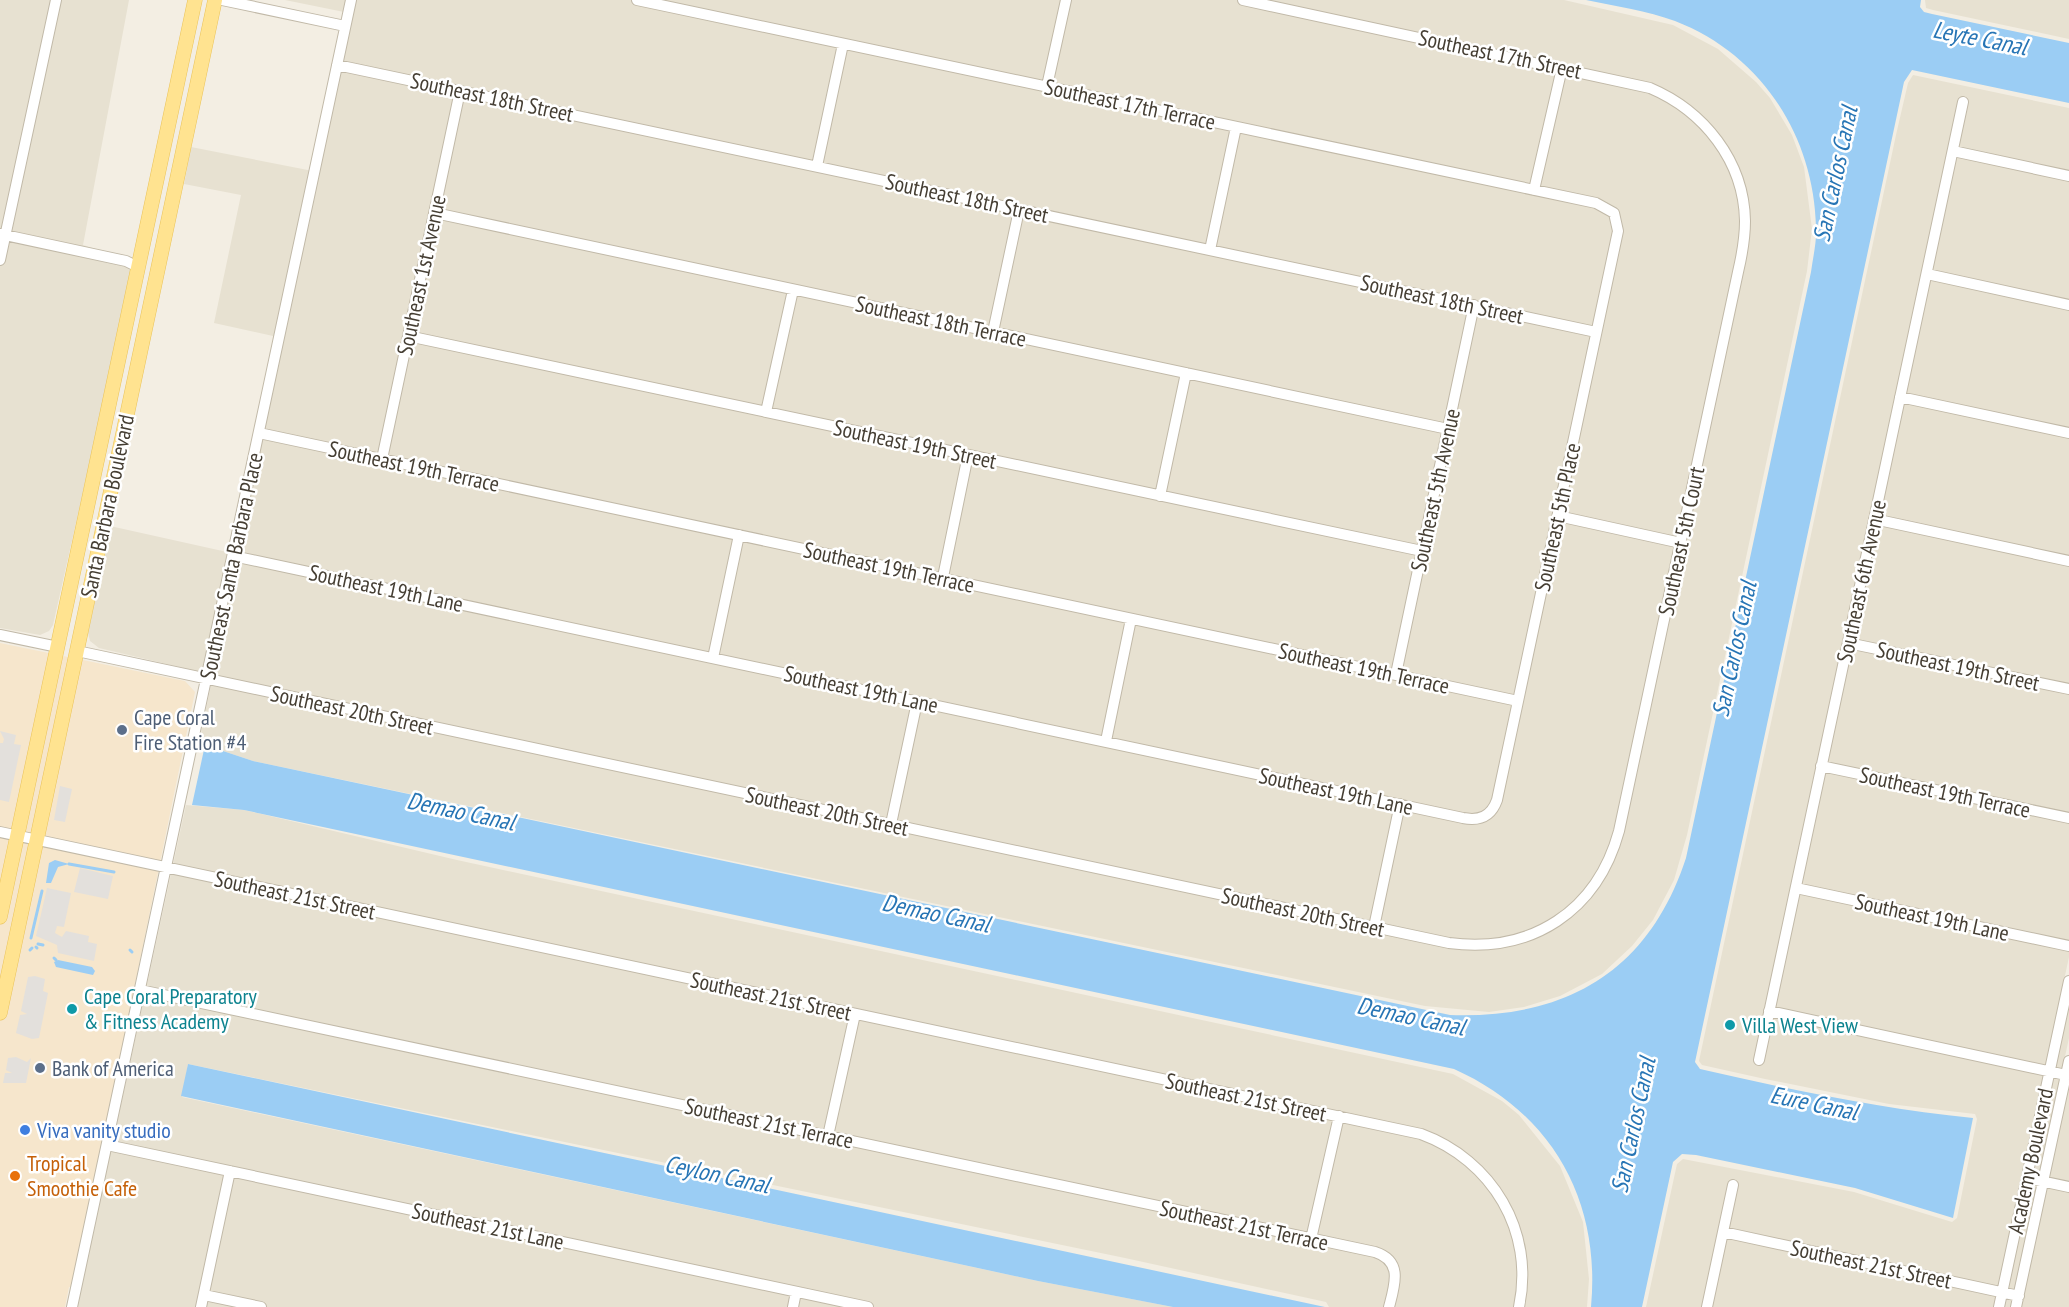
<svg xmlns="http://www.w3.org/2000/svg" width="2069" height="1307" font-family="'PT Sans Narrow',sans-serif">
<rect width="100%" height="100%" fill="#f3eee3"/>
<path fill="#e7e1d1" d="M0,0h129l-46,245 52,16 -82,364 -4,6 -9,4 -40,-7z
M285,0h1279l109,25 45,24 38,33 14,16 22,37 12,32 8,62 -5,42 -120,564 -13,45 -21,40 -21,26 -30,28 -42,22 -36,11 -35,5 -64,-6 -1172,-245 -54,-18 14,-68 -114,-27 -9,-7 -2,-8 22,-107 126,28 46,-216 -68,-15 27,-128 -57,-11 7,-37 127,25 31,-159z
M1925,0h144v39l-136,-29 -7,-2z
M1913,75l156,33v849l-75,350h-348l31,-143 6,-5 171,33 98,30 5,-4 20,-99 -2,-5 -86,-10 -124,-25 -63,-14 -3,-4 197,-926 12,-52z
M186,805l58,5 213,50 996,214 49,27 17,14 41,51 23,56 6,57 -2,28h-258l-3,-5 -201,-44 -937,-194 -6,33 856,184 135,26h-1096z
M2069,1003v35l-58,269h-7z
M2069,1083v224h-48z"/>
<path fill="#f6e6cc" d="M0,643l185,38 10,11 -81,395 -42,201 -3,-1 -4,20h-65z"/>
<path fill="#e3e0dc" d="M0,731l16,4 -2,9 7,1 -12,57 -9,-2v-57h3l1,-4z
M60,786l12,3 -7,33 -11,-2z
M80,868l33,8 -5,23 -34,-7z
M47,888l24,5 -7,34 -7,-1 -2,7 7,4 4,-6 23,5 -1,6 9,2 -3,17 -36,-8 -1,-8 -21,-9z
M35,976l10,3 -2,12 5,2 -9,45 -7,1 -16,-6 4,-18 7,-1 -6,-3 7,-34z
M16,1057l11,5 4,-4 -5,25h-23l2,-10h7l-6,-3 2,-12z"/>
<path fill="#9bcdf4" d="M1586,0h335l-1,7 4,5 8,2 137,29v60l-157,-33 -8,12 -209,980 5,7c91,21 181,40 273,49l-20,100 -98,-30 -159,-33 -14,-1 -9,8 -31,145h-51c10,-107 -39,-194 -137,-238l-1210,-259 -52,-5 13,-60 48,16 1197,254c117,4 199,-44 236,-157l125,-586c2,-15 6,-31 5,-45 -2,-91 -55,-173 -141,-206 -28,-10 -59,-15 -89,-21z
M55,860l14,4 -11,3 -7,16h-5l3,-20z
M58,960l34,7 3,4 -2,4 -37,-8 -2,-5z
M188,1064l1137,243h-152l-135,-26 -857,-185z"/>
<g fill="none" stroke-linecap="round" stroke-linejoin="round">
<path stroke="#9bcdf4" stroke-width="3" d="M69,864l45,8
M31,938l11,-47
M38,944l5,1
M36,947l1,1
M30,950l2,-2
M130,950l2,2
M54,958l2,2"/>
<g stroke="#c1b9a8" stroke-width="12">
<path id="minor" d="M222,0l123,26
M337,65l1259,267
M1047,86l19,-86
M1953,151l116,25
M817,166l26,-122
M1534,190l28,-122
M435,213l1013,216
M0,234l126,27 12,6
M1210,250l26,-123
M0,260l56,-260
M1927,274l142,31
M993,332l26,-122
M408,336l1014,215
M1900,397l169,36
M766,412l27,-122
M259,433l1259,268
M382,459l78,-368
M1160,496l26,-123
M1558,516l123,27
M1874,519l195,42
M233,556l1230,262c16,3 28,-1 34,-18l121,-569 -4,-18 -18,-10 -959,-203
M943,577l25,-122
M0,635l58,12
M1848,643l221,46
M77,651l1372,292c83,11 148,-32 170,-112l119,-559c4,-17 7,-34 7,-51 -1,-60 -41,-110 -95,-133l-407,-88
M713,658l26,-123
M1396,674l78,-369
M1106,741l25,-122
M1821,766l248,52
M891,824l26,-122
M0,832l1421,302c71,26 114,97 98,173
M1796,888l273,58
M1374,927l26,-123
M140,990l1235,262c28,9 20,32 14,55
M1769,1011l297,64
M1759,1060l204,-958
M828,1136l27,-122
M107,1145l761,162
M2027,1178l42,9
M1723,1232l296,64
M1311,1239l28,-123
M204,1295l57,12
M72,1307l279,-1307
M201,1307l29,-136
M793,1307l3,-15
M1707,1307l26,-122
M1999,1307l70,-326
M2016,1307l53,-246"/>
</g>
<g stroke="#eac35a" stroke-width="15">
<path id="major" d="M0,917l195,-917
M0,1013l215,-1013"/>
</g>
<use href="#minor" stroke="#fff" stroke-width="10"/>
<use href="#major" stroke="#ffe390" stroke-width="14"/>
</g>
<g fill="#5c6f8a" stroke="#fff" stroke-width="2">
<circle cx="122" cy="730" r="6"/>
<circle cx="40" cy="1068" r="6"/>
</g>
<g fill="#0f9aa8" stroke="#fff" stroke-width="2">
<circle cx="72" cy="1009" r="6"/>
<circle cx="1730" cy="1025" r="6"/>
</g>
<circle fill="#3f7fe0" stroke="#fff" stroke-width="2" cx="25" cy="1130" r="6"/>
<circle fill="#e8710a" stroke="#fff" stroke-width="2" cx="15" cy="1176" r="6"/>
<g text-anchor="middle" dominant-baseline="central" stroke-width="5" stroke-linejoin="round" paint-order="stroke">
<g font-size="22" fill="#453e33" stroke="#fff">
<text transform="translate(1500 54) rotate(12)">Southeast 17th Street</text>
<text transform="translate(492 97) rotate(12)">Southeast 18th Street</text>
<text transform="translate(1130 104) rotate(12)">Southeast 17th Terrace</text>
<text transform="translate(967 198) rotate(12)">Southeast 18th Street</text>
<text transform="translate(421 275) rotate(-78)">Southeast 1st Avenue</text>
<text transform="translate(1442 299) rotate(12)">Southeast 18th Street</text>
<text transform="translate(941 321) rotate(12)">Southeast 18th Terrace</text>
<text transform="translate(915 444) rotate(12)">Southeast 19th Street</text>
<text transform="translate(414 466) rotate(12)">Southeast 19th Terrace</text>
<text transform="translate(1435 490) rotate(-78)">Southeast 5th Avenue</text>
<text transform="translate(107 506) rotate(-78)">Santa Barbara Boulevard</text>
<text transform="translate(1557 517) rotate(-78)">Southeast 5th Place</text>
<text transform="translate(1681 541) rotate(-78)">Southeast 5th Court</text>
<text transform="translate(231 566) rotate(-78)">Southeast Santa Barbara Place</text>
<text transform="translate(889 567) rotate(12)">Southeast 19th Terrace</text>
<text transform="translate(1861 581) rotate(-78)">Southeast 6th Avenue</text>
<text transform="translate(386 588) rotate(12)">Southeast 19th Lane</text>
<text transform="translate(1958 666) rotate(12)">Southeast 19th Street</text>
<text transform="translate(1364 668) rotate(12)">Southeast 19th Terrace</text>
<text transform="translate(861 689) rotate(12)">Southeast 19th Lane</text>
<text transform="translate(352 710) rotate(12)">Southeast 20th Street</text>
<text transform="translate(1336 791) rotate(12)">Southeast 19th Lane</text>
<text transform="translate(1945 792) rotate(12)">Southeast 19th Terrace</text>
<text transform="translate(827 811) rotate(12)">Southeast 20th Street</text>
<text transform="translate(295 895) rotate(12)">Southeast 21st Street</text>
<text transform="translate(1303 912) rotate(12)">Southeast 20th Street</text>
<text transform="translate(1932 917) rotate(12)">Southeast 19th Lane</text>
<text transform="translate(771 996) rotate(12)">Southeast 21st Street</text>
<text transform="translate(1246 1097) rotate(12)">Southeast 21st Street</text>
<text transform="translate(769 1123) rotate(12)">Southeast 21st Terrace</text>
<text transform="translate(2030 1161) rotate(-78)">Academy Boulevard</text>
<text transform="translate(1244 1225) rotate(12)">Southeast 21st Terrace</text>
<text transform="translate(488 1226) rotate(12)">Southeast 21st Lane</text>
<text transform="translate(1871 1264) rotate(12)">Southeast 21st Street</text>
</g>
<g font-size="22" fill="#4e5e75" stroke="#fff" text-anchor="start">
<text x="134" y="717">Cape Coral<tspan x="134" dy="25">Fire Station #4</tspan></text>
<text x="52" y="1068">Bank of America</text>
</g>
<g font-size="22" fill="#0d838f" stroke="#fff" text-anchor="start">
<text x="84" y="996">Cape Coral Preparatory<tspan x="84" dy="25">&amp; Fitness Academy</tspan></text>
<text x="1742" y="1025">Villa West View</text>
</g>
<g font-size="22" fill="#366cbe" stroke="#fff" text-anchor="start">
<text x="37" y="1130">Viva vanity studio</text>
</g>
<g font-size="22" fill="#c56008" stroke="#fff" text-anchor="start">
<text x="27" y="1163">Tropical<tspan x="27" dy="25">Smoothie Cafe</tspan></text>
</g>
<g font-size="24" font-style="italic" fill="#2775b5" stroke="#fff">
<text transform="translate(1980 38) rotate(11)">Leyte Canal</text>
<text transform="translate(1835 174) rotate(-78)">San Carlos Canal</text>
<text transform="translate(1734 649) rotate(-78)">San Carlos Canal</text>
<text transform="translate(461 811) rotate(12)">Demao Canal</text>
<text transform="translate(936 913) rotate(12)">Demao Canal</text>
<text transform="translate(1411 1016) rotate(12)">Demao Canal</text>
<text transform="translate(1814 1103) rotate(12)">Eure Canal</text>
<text transform="translate(1633 1125) rotate(-78)">San Carlos Canal</text>
<text transform="translate(717 1174) rotate(12)">Ceylon Canal</text>
</g>
</g>
</svg>
